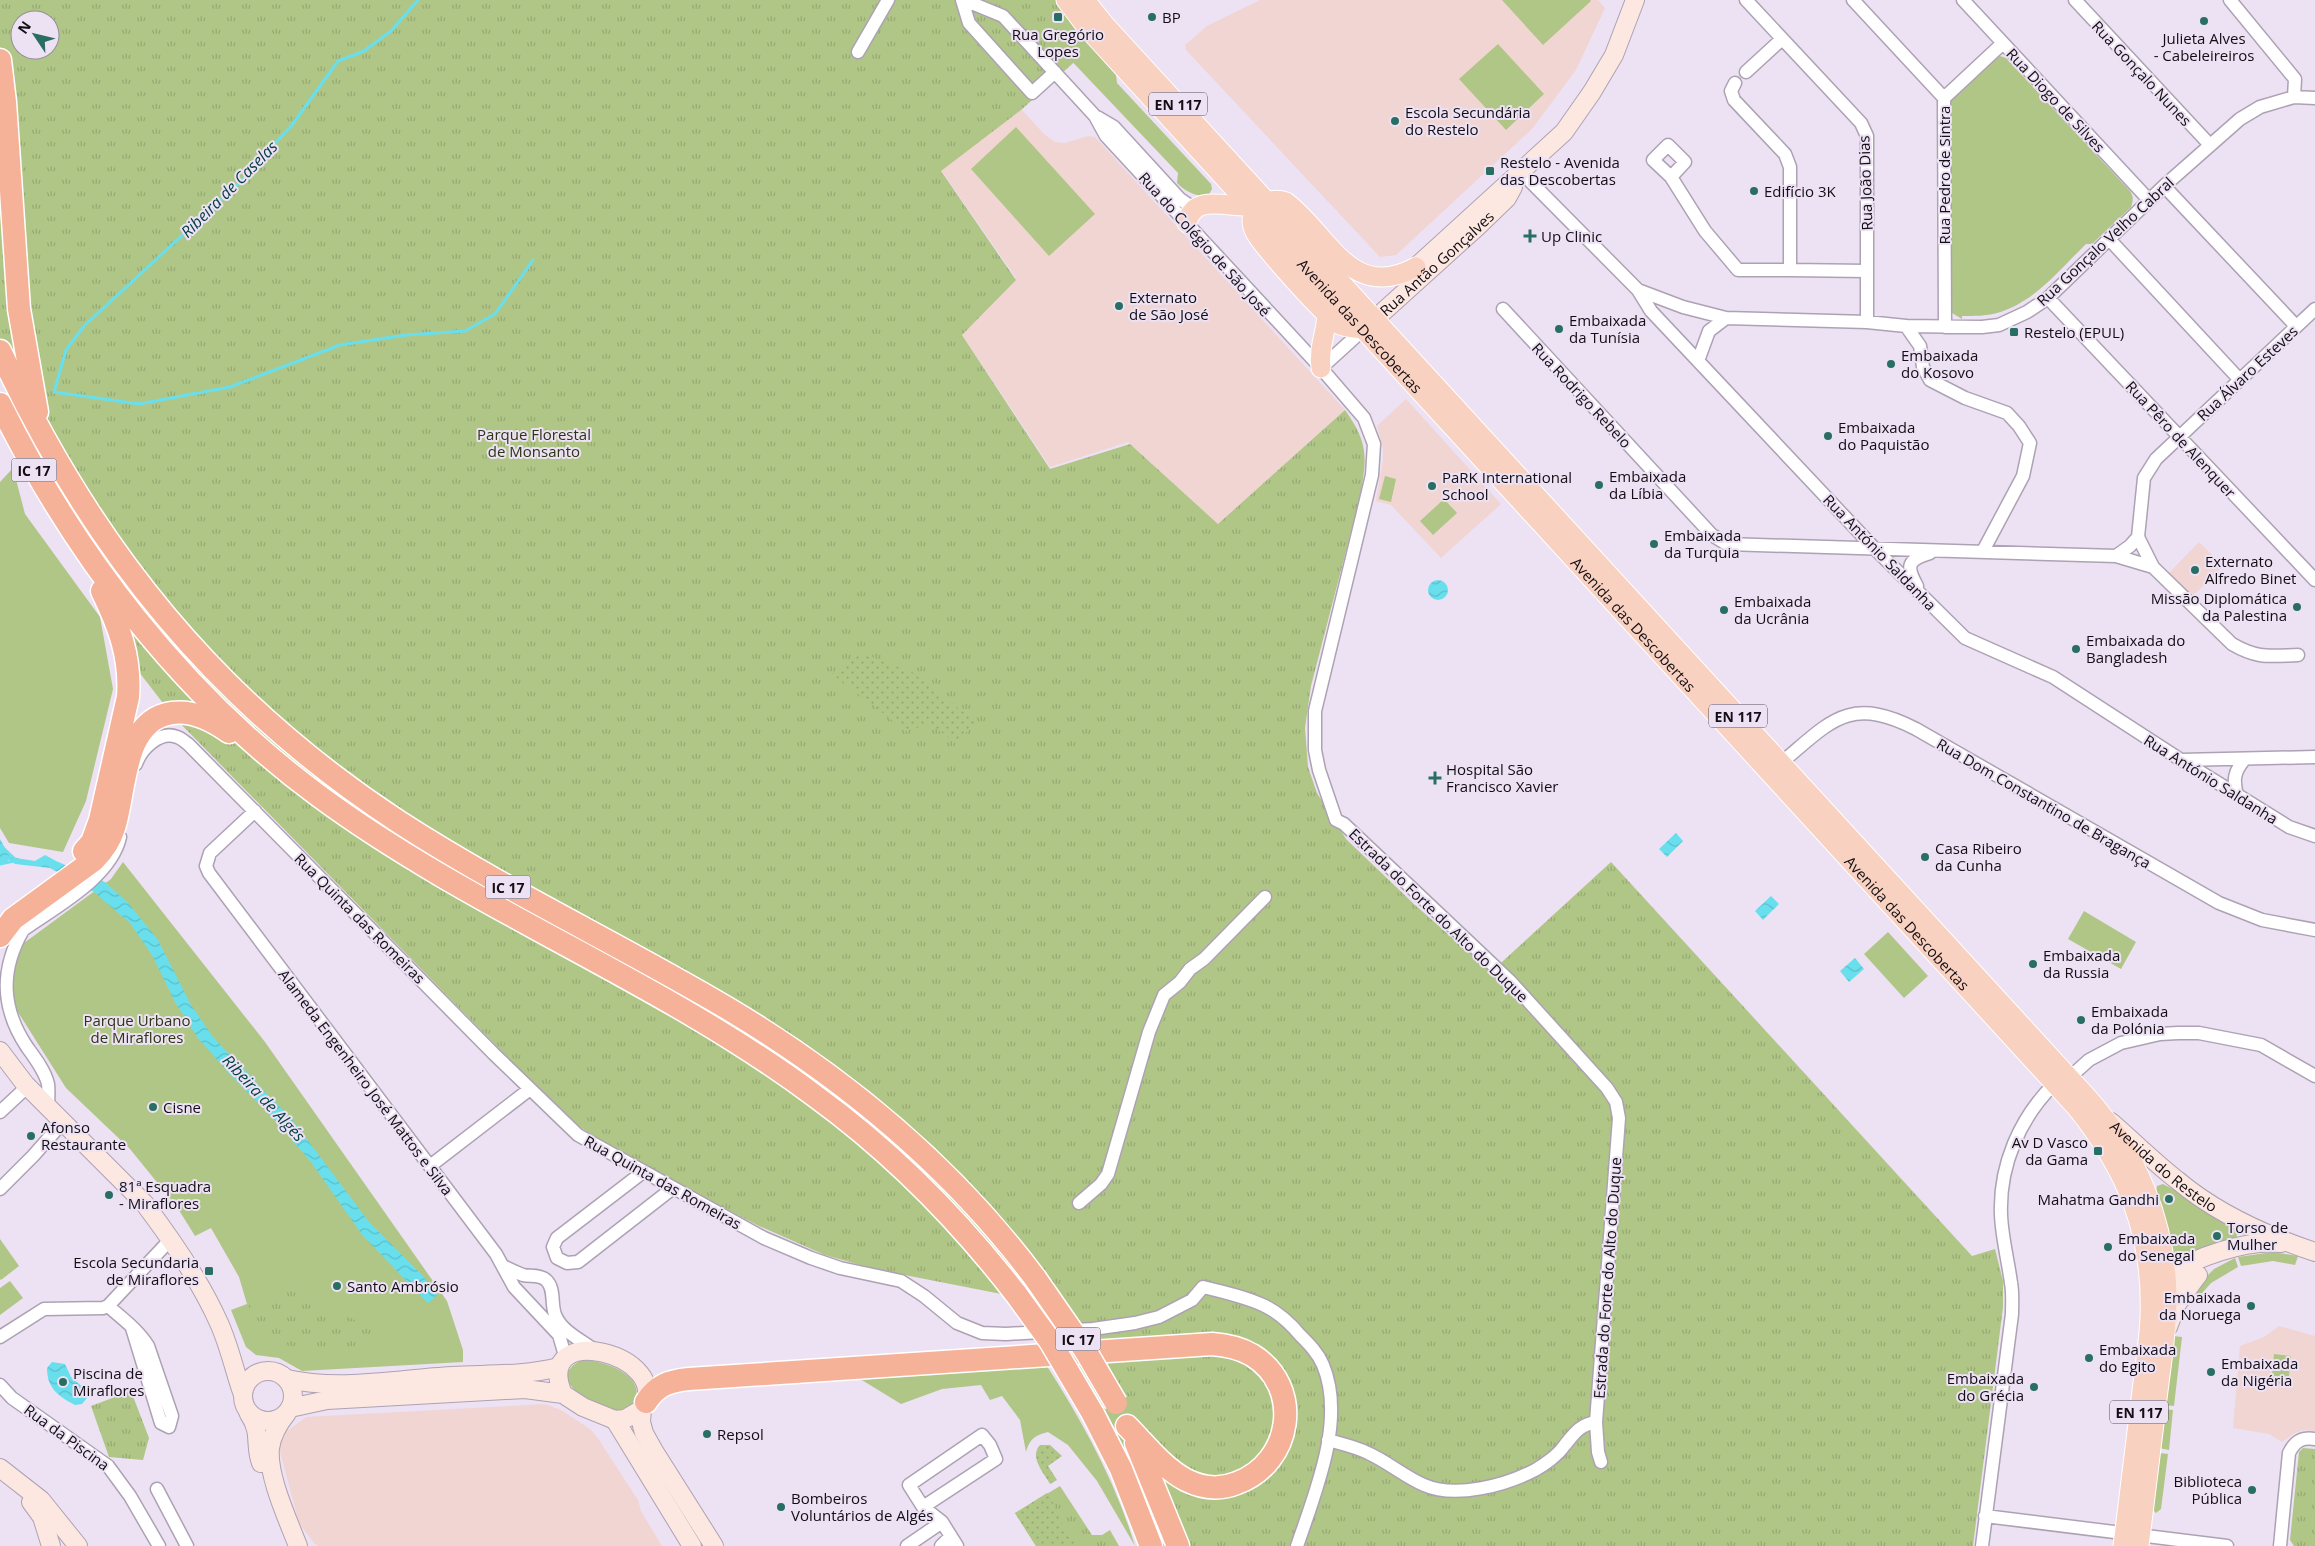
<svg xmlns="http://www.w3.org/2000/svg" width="2315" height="1546" font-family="'Open Sans',sans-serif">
<defs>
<pattern id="park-tufts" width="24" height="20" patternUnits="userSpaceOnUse" patternTransform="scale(1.25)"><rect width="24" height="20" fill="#b0c686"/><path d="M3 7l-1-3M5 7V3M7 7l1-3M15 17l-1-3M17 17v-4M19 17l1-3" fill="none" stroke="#96a973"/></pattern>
<pattern id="garden-dots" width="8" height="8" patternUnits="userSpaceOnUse" patternTransform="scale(1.25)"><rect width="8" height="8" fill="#b0c686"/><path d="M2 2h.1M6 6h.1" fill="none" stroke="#96a973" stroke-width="1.8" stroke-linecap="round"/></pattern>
<pattern id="water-waves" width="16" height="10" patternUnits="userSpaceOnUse" patternTransform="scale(1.25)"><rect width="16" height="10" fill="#69dfed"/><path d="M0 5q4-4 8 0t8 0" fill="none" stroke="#5abeca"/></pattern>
</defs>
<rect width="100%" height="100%" fill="#ede1f4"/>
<path fill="#f0d5d3" d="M1260,0h338l7,8 -29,62 -44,59 -136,126 -16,2 -194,-207 -1,-5 22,-19z
M1021,109l24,26 10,7 10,1 23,-7 7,1 250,273 -127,114 -90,-82 -78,25 -89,-134 55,-55 -75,-108z
M1406,399l95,105 -60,54 -50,-53 -15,-4 7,-41v-12l-6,-22z
M2199,542l24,24 -32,32 -23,-24z
M2279,1326l36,10v95l-11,-1 -9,3 -13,9 -13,-8 -36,-6 7,-82 24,-9z
M545,1404l16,6 29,19 7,8 41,63 3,11 21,35h-344l-4,-3 -15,-20 -20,-75 7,-16 20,-15z"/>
<path fill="#b0c686" d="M1502,0h88l1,1 -48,44z
M1078,32l38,43 1,8 94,101 1,5 -4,7c-12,1 -23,-5 -31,-13l1,-10 -114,-120z
M1498,44l46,50 -38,36 -47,-51z
M2000,56l6,2 124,133c4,6 3,10 1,16l-39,37h-6c-26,25 -52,59 -89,69 -11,3 -23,3 -35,3v3l-10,-6 -2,-5v-206l5,-7 40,-38z
M1016,127l79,87 -46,42 -78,-87z
M13,468l12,46 75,103 13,72 -27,112 -23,51 -54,-9 -9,-15v-346z
M1385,476l11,3 -5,23 -12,-3z
M1444,499l13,14 -24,22 -13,-14z
M123,862l142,180 182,259 16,49v12l-161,9 -23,-13 -23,-3 -10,-8 -15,-37 16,-6 -8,-27 -28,-49 -16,8 -18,-29 -47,-58 -64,-61 -50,-79 -5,-24 1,-14 12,-28 87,-64z
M2084,911l52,31 -15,27 -53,-30z
M1888,932l40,44 -24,22 -40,-44z
M2163,1184l11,6 1,-2 61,39 1,10 -64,26 -5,-33 -12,-38 1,-6z
M0,1239l19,27 -18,14 -1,-1z
M2273,1252l25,4 -3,9 -22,-4 -32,5 -3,-9z
M2235,1258l3,9 -27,16 -14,16 -8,-5 25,-25z
M10,1281l13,17 -23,17v-27z
M2173,1336l9,1 -8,69 -9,-1z
M2274,1354l17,2 -3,29 -17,-1z
M582,1360c24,0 71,18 49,47 -5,2 -10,4 -16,3 -21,-3 -73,-31 -33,-50z
M1045,1363c37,58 70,117 90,183l-38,-65 -29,-36 -20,-13c-12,3 -18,6 -22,20l-6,-32 -18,-24 -12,4 -9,-15 -39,4 -41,15 -49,-30z
M2164,1409l9,1 -4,40 -10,-2z
M2159,1453l9,1 -7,55 -5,4 -4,-4z"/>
<path fill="url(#park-tufts)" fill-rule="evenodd" d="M0,0h1084l7,47 -70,63 -80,61 75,109 -54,55 88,134 80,-25 88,80 127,-114c24,34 22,47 15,87l-49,189 -6,42 3,39 9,26 29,46 69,66 76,67 120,-110 361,394 23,-7 8,32v26l-30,239h-810c-13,-40 -29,-79 -48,-117 -22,-45 -51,-87 -78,-128l-163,-32 -49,-14 -66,-29 -102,-53 -57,-33 -20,-13 -57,-54 -350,-357 -41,-53 -21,-96 -38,-55 -30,-50 -43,-84zM20,20h30v30h-30z
M291,1285l40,25 41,17v25c-54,2 -97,7 -125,-49z
M131,1391l18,47 -6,22 -34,-3 -18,-51z
M2303,1448l12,1v97h-21l-4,-6 9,-88z
M1060,1486l32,49h10l8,-5 9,16h-83l-21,-33z"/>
<path fill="url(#garden-dots)" d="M861,653l51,19 64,50 -20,21 -26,-19 -24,7 -74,-57z
M1040,1445h10l12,11 -14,10 9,14 -7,4c-7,-12 -21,-27 -10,-39z
M1047,1493l9,14h-2l5,8v6l7,5 3,12 12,6 -1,2h-44l-21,-33z"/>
<path fill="url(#water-waves)" d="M1428 590a10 10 0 1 1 20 0a10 10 0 1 1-20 0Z
M1676,833l7,8 -16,16 -8,-8z
M0,839l10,18 25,4 10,-6 11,6 49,21 23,21 30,37 33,65 22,32 81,85 75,100 54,54 14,19 -9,8 -65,-67 -52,-74 -37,-43 -47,-48 -29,-33 -23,-36 -23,-47 -22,-32 -36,-31 -44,-24 -35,-4 -6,-4 -9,5z
M1771,896l8,8 -16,16 -8,-9z
M1855,958l9,11 -15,13 -9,-11z
M52,1362l13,2 6,13 14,12 2,9 -5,6 -7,1c-17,-9 -28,-17 -28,-37z"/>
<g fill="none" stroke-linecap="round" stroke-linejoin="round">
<path stroke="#69dfed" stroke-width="3" d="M418,0l-27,31 -27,20 -26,10 -46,64 -51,56 -157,145 -18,24 -12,42 85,12 91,-17 110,-42 66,-10 59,-4 30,-17 38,-54
M0,845l16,15
M0,864l14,-3"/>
<g stroke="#ada2b3" stroke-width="15">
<path id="street" d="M962,0l7,23 63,70 23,-21
M964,0l39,16 92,100 11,20 215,232 43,50 10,26 -2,31 -57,236v39l4,20 17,50 8,4 166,157 97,107 9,14 3,16 -23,304 2,30 3,10
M1746,0l115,123 6,13v186
M1853,0l91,98 1,229
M1963,0l186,200
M2075,0l135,145
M2230,0l65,79 -1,18
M858,52l30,-52
M1746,72l36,-33
M1735,83l-4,8 3,9 51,54 5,13v103l77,1
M1944,98l59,-55
M1097,117l17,10 66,72 13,9
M1668,145l17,17 -14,15 -18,-17z
M1521,172l117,118 13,21 224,238 90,89 88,39 128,83 108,67 26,9
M1671,177l34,54 33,39h52
M2164,186l132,140
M2109,239l130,140
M1638,290l45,17 43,11 141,4 39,4 76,1 17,-2 28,-13 21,-14 116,-112 76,-67 20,-12 34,-10 21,1
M2048,298l267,282
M1503,309l209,226 15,9 389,12 14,-10 8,-9 6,-59 12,-19 159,-150
M1906,326l14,20 3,21 7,13 35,18 42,15 12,13 11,17 -7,33 -40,75
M1698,361l11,-30 17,-13
M1321,368l43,-39
M2138,537l15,30
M2116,556l37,11 79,77c26,15 37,12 66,11
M1917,586c-11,-20 -10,-26 13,-33
M2181,760l134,-3
M1781,763c50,-42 68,-68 135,-34l303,174 43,17 53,10
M136,764c5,-15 24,-34 41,-27 4,1 8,5 11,7l306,310 84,81 186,103 47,20 29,10 61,13 23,15 33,27 25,10 24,1 87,-5 42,-6 24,-6 33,-17 11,-13c21,5 43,10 62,19 14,7 25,17 35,29 9,9 18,18 23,30 23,55 -8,128 -26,181
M2237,795c-4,-15 -3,-23 7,-35
M255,811l-45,42 -4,13 3,7 287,381 18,33 45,48 7,24
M2069,1078l20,-18 32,-17 39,-9 18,-1h21l62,12 54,31
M48,1107c0,-7 1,-16 0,-23 -3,-13 -13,-26 -21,-37 -26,-39 -27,-77 -4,-117 32,-23 88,-52 97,-93
M0,1112l28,-26
M430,1166l100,-77
M643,1172l-86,66 -4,9 4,11 10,5 11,-1 95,-74
M0,1189l33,-33 30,-34
M1079,1203l22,-19 7,-10 41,-142 15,-37 16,-13 10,-13 14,-10 61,-62
M505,1267c6,3 12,6 18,8 7,2 16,-1 23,5 10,9 4,26 10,37 7,15 25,23 38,33
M108,1306c14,12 30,24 40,40l24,70 -3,11 -8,-4 -29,-95
M0,1337l44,-28 59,-1 5,-2 62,-66
M0,1385l12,13 96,68 22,30 29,50
M1328,1440c14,4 28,7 40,13 20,9 37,24 56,32 32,14 82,0 111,-15 9,-5 23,-15 29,-24 10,-12 15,-21 32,-24
M157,1489l30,57
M923,1507l73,-48 -6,-14 -8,-10 -73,50 14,22 19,15 15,24
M1985,1516l242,30
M907,1546l35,-24
M941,1546l10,-10
M1982,1546l30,-232c0,-10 1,-21 -1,-31 -3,-23 -9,-45 -10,-68 -2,-50 19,-97 53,-131
M2280,1546l9,-93c6,-12 13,-16 26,-14"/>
</g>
<g stroke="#ada2b3" stroke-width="20">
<g id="secondary">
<path d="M1416,267l148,-135 28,-40 22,-37 21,-55"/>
<path id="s1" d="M1364,329l114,-103 29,-28 6,-11"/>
<path d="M0,1051l25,33 119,119c28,37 56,77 75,120 10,22 15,46 23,69"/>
<path id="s2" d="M2111,1122c22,19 43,40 66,58 39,33 90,56 138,72"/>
<path d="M2198,1275l-20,7 -12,-7c30,-17 79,-36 115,-32"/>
<path d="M2168,1327l9,-23 20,-28"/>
<circle cx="268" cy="1396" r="25"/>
<path d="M287,1379c53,12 111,0 165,-3 36,-2 72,0 107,-9"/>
<path d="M290,1408l37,-8 198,-11 38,5 20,13 32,13 10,-1 17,-10c34,-54 -111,-91 -79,-15"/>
<path d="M642,1409l-1,13 3,11 10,18 60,95"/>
<path d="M287,1413c-8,10 -15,21 -17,35 -3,27 18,72 28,98"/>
<path d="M249,1414c13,19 5,30 12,49"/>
<path d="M615,1420l77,126"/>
<path d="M0,1468l41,32 37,46"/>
<path d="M31,1502l11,15 9,29"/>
</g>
</g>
<g stroke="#fff" stroke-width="21">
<g id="primary">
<path id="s3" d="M1066,0l22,29 988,1078c51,63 77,127 74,209 -1,28 -6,56 -9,83 -6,49 -12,98 -18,147"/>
<path d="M1085,0l20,25 982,1072c50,56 79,125 80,200 0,34 -6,68 -10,102 -6,49 -12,98 -18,147"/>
<path d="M1187,223c7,-33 47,-12 70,-18"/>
<path d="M1364,329c-8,-1 -19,-1 -26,-5 -14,-9 -75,-77 -83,-92 -11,-21 11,-37 31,-30 43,32 64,101 130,65"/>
<path d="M1321,368c-3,-19 5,-35 6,-53"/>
</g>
</g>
<g stroke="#fff" stroke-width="25">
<path id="highway" d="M0,60l5,42 14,207 18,103
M0,351c92,198 216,351 399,471 105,68 220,122 328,186 119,71 225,159 308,270
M0,404c75,152 182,291 319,392 156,115 341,184 496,300 77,56 143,123 201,198
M84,851l8,-9 8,-22 28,-123c3,-40 -9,-71 -26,-106
M0,936l13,-17 81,-59c9,-9 16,-19 20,-32 12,-37 8,-108 58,-115 21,-3 40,7 57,19
M646,1402c11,-17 23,-21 43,-23l523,-35c14,1 28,4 40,11 52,32 40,108 -15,128 -17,7 -35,5 -51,-3 -23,-12 -41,-36 -59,-54
M1093,1414l28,55 30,77
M1136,1443l42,103"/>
</g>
<use href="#street" stroke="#fff" stroke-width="12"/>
<use href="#secondary" stroke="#fce8e0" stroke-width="18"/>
<use href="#primary" stroke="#f9d1c1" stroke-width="19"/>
<use href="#highway" stroke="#f5b298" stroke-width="22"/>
<g stroke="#fff" stroke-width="25" stroke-linecap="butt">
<path id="highway-bridge" d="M1035,1278l50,72 31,53
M1016,1294l34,47 43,73"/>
</g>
<use href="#highway-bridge" stroke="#f5b298" stroke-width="22"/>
</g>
<g fill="#286e62" stroke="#ede1f4" stroke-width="2">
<rect x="1053" y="12" width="10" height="10" rx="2.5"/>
<circle cx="1152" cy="17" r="5"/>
<circle cx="2204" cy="21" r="5"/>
<circle cx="1395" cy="121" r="5"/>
<rect x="1485" y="166" width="10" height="10" rx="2.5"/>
<circle cx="1754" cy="191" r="5"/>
<path d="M1527.5 228.5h5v5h5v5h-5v5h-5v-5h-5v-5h5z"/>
<circle cx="1119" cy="306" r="5"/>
<circle cx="1559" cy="329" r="5"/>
<rect x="2009" y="327" width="10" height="10" rx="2.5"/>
<circle cx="1891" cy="364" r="5"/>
<circle cx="1828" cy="436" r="5"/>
<circle cx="1599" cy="485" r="5"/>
<circle cx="1432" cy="486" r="5"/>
<circle cx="1654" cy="544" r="5"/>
<circle cx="2195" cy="570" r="5"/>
<circle cx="2297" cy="607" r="5"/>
<circle cx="1724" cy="610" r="5"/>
<circle cx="2076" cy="649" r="5"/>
<path d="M1432.5 770.5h5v5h5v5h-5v5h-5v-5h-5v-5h5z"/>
<circle cx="1925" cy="857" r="5"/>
<circle cx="2033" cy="964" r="5"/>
<circle cx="2081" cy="1020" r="5"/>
<circle cx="153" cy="1107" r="5"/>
<circle cx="31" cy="1136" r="5"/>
<rect x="2093" y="1146" width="10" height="10" rx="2.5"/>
<circle cx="109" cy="1195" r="5"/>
<circle cx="2169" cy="1199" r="5"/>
<circle cx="2217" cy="1236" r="5"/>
<circle cx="2108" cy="1247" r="5"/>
<rect x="204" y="1266" width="10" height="10" rx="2.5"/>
<circle cx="337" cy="1286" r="5"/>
<circle cx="2251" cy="1306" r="5"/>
<circle cx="2089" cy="1358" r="5"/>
<circle cx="2211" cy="1372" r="5"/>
<circle cx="63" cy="1382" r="5"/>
<circle cx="2034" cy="1387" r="5"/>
<circle cx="707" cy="1434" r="5"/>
<circle cx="2252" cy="1490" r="5"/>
<circle cx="781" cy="1507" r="5"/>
</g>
<g text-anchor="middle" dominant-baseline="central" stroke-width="4" stroke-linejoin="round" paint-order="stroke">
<g fill="#ede1f4" stroke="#544d57" stroke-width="1">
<rect x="1149" y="92.5" width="58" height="23" rx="4"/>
<rect x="11.5" y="458.5" width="45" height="23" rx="4"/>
<rect x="1709" y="704.5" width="58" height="23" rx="4"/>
<rect x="485.5" y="875.5" width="45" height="23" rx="4"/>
<rect x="1055.5" y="1327.5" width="45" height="23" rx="4"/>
<rect x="2110" y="1400.5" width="58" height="23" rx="4"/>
</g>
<g font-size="14" font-weight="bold" fill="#120e14">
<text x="1178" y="104">EN 117</text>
<text x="34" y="470">IC 17</text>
<text x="1738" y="716">EN 117</text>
<text x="508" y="887">IC 17</text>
<text x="1078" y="1339">IC 17</text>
<text x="2139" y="1412">EN 117</text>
</g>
<g font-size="15" fill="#120e14" stroke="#ede1f4" text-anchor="start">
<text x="1162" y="17">BP</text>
<text x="1058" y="34" text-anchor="middle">Rua Gregório<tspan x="1058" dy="17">Lopes</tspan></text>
<text x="2204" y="38" text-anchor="middle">Julieta Alves<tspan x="2204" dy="17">- Cabeleireiros</tspan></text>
<text x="1405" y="112">Escola Secundária<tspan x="1405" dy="17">do Restelo</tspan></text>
<text x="1500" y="162">Restelo - Avenida<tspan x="1500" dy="17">das Descobertas</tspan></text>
<text x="1764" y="191">Edifício 3K</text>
<text x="1541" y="236">Up Clinic</text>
<text x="1129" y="297">Externato<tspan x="1129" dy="17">de São José</tspan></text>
<text x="1569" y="320">Embaixada<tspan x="1569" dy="17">da Tunísia</tspan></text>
<text x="2024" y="332">Restelo (EPUL)</text>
<text x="1901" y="355">Embaixada<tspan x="1901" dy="17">do Kosovo</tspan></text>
<text x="1838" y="427">Embaixada<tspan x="1838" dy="17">do Paquistão</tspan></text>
<text x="1609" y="476">Embaixada<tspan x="1609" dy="17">da Líbia</tspan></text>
<text x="1442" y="477">PaRK International<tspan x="1442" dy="17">School</tspan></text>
<text x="1664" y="535">Embaixada<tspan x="1664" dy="17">da Turquia</tspan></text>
<text x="2205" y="561">Externato<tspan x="2205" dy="17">Alfredo Binet</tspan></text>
<text x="2287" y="598" text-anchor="end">Missão Diplomática<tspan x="2287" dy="17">da Palestina</tspan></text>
<text x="1734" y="601">Embaixada<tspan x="1734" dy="17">da Ucrânia</tspan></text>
<text x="2086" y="640">Embaixada do<tspan x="2086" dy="17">Bangladesh</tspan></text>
<text x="1446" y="769">Hospital São<tspan x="1446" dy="17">Francisco Xavier</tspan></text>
<text x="1935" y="848">Casa Ribeiro<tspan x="1935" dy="17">da Cunha</tspan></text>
<text x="2043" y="955">Embaixada<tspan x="2043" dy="17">da Russia</tspan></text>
<text x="2091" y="1011">Embaixada<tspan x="2091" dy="17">da Polónia</tspan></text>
<text x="163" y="1107">Cisne</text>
<text x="41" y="1127">Afonso<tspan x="41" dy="17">Restaurante</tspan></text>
<text x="2088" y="1142" text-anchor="end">Av D Vasco<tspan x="2088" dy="17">da Gama</tspan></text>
<text x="119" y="1186">81ª Esquadra<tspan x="119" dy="17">- Miraflores</tspan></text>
<text x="2159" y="1199" text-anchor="end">Mahatma Gandhi</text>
<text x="2227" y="1227">Torso de<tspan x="2227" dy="17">Mulher</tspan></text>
<text x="2118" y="1238">Embaixada<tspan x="2118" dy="17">do Senegal</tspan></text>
<text x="199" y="1262" text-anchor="end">Escola Secundaria<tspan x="199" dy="17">de Miraflores</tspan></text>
<text x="347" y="1286">Santo Ambrósio</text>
<text x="2241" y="1297" text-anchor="end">Embaixada<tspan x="2241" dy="17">da Noruega</tspan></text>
<text x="2099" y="1349">Embaixada<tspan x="2099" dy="17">do Egito</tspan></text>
<text x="2221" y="1363">Embaixada<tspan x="2221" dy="17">da Nigéria</tspan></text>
<text x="73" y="1373">Piscina de<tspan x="73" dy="17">Miraflores</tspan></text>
<text x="2024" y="1378" text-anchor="end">Embaixada<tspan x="2024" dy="17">do Grécia</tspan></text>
<text x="717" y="1434">Repsol</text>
<text x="2242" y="1481" text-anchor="end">Biblioteca<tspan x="2242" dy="17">Pública</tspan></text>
<text x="791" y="1498">Bombeiros<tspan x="791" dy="17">Voluntários de Algés</tspan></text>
</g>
<g font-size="15" fill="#120e14" stroke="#ede1f4">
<text transform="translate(2142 73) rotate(47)">Rua Gonçalo Nunes</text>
<text transform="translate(2056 100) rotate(47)">Rua Diogo de Silves</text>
<text transform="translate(1944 175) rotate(-90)">Rua Pedro de Sintra</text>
<text transform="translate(1865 183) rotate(-92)">Rua João Dias</text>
<text transform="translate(2105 241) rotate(-43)">Rua Gonçalo Velho Cabral</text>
<text transform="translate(1205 244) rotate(48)">Rua do Colégio de São José</text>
<text stroke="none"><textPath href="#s1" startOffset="98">Rua Antão Gonçalves</textPath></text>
<text stroke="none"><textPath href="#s3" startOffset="439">Avenida das Descobertas</textPath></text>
<text transform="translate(2247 373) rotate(-43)">Rua Álvaro Esteves</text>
<text transform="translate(1582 395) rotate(47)">Rua Rodrigo Rebelo</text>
<text transform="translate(2181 439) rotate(47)">Rua Pêro de Alenquer</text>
<text transform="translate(1880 552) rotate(46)">Rua António Saldanha</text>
<text stroke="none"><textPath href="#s3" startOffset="844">Avenida das Descobertas</textPath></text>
<text transform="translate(2211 779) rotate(32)">Rua António Saldanha</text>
<text transform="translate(2044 803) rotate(30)">Rua Dom Constantino de Bragança</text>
<text transform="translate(1439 915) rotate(44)">Estrada do Forte do Alto do Duque</text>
<text transform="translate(360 918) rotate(45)">Rua Quinta das Romeiras</text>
<text stroke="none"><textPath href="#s3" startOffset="1249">Avenida das Descobertas</textPath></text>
<text transform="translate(366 1082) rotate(53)">Alameda Engenheiro José Mattos e Silva</text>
<text stroke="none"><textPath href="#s2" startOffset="69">Avenida do Restelo</textPath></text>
<text transform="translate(663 1182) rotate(29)">Rua Quinta das Romeiras</text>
<text transform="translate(1607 1278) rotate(-86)">Estrada do Forte do Alto do Duque</text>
<text transform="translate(67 1437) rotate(36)">Rua da Piscina</text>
</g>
<g font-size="15" fill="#2b3514" stroke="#ede1f4">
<text x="534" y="434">Parque Florestal<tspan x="534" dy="17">de Monsanto</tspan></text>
<text x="137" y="1020">Parque Urbano<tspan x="137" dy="17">de Miraflores</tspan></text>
</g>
<g font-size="16" font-style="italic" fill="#023d43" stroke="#ede1f4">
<text transform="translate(229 189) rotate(-45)">Ribeira de Caselas</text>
<text transform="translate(264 1098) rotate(47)">Ribeira de Algés</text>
</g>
</g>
<g transform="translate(35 35) rotate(305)"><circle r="24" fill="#ede1f4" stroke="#958d9a"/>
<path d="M0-4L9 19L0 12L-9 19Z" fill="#286e62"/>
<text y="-8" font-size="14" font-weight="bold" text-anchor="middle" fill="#120e14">N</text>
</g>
</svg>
